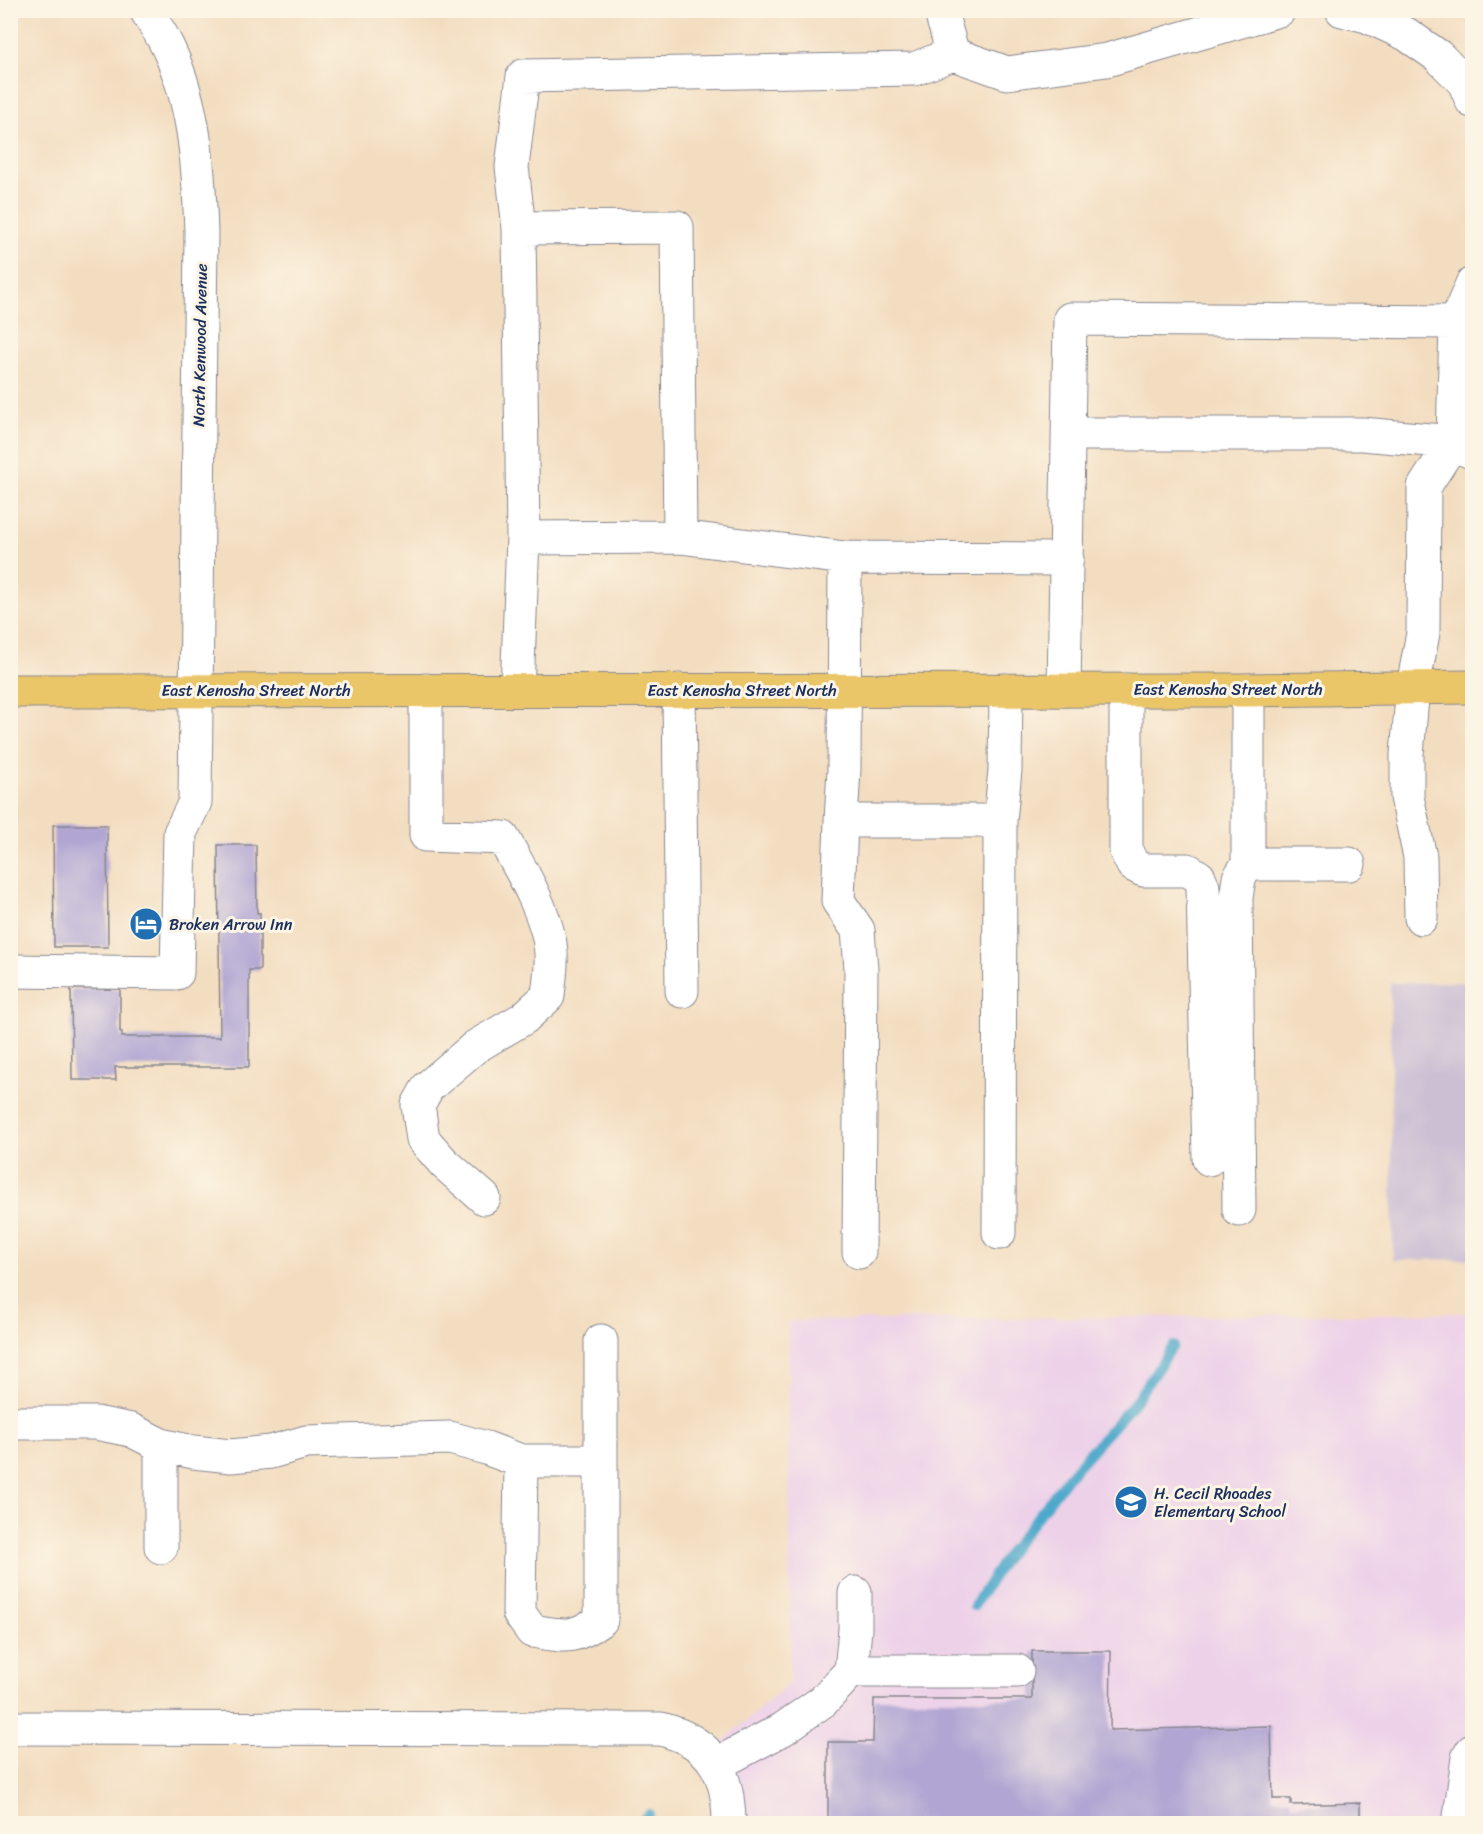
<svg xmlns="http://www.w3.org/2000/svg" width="1483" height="1834" font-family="Sriracha,sans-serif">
<rect width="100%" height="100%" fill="#fcf5e5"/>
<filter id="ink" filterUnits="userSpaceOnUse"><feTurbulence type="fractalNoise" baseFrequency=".0167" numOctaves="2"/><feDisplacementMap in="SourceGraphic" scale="12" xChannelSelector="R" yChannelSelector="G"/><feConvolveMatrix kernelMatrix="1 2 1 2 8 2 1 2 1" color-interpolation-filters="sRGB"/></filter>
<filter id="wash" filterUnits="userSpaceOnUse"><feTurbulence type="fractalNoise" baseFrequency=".008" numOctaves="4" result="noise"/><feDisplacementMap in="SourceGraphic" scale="24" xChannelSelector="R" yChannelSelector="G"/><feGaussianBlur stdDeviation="1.35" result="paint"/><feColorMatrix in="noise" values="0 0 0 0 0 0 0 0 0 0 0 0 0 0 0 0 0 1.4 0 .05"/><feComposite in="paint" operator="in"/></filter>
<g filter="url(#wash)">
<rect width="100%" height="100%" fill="#f3ddc0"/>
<path fill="#edd1e9" d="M1472,1313v510h-758l-4,-37 -14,-21 94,-83 -2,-361z"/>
<path fill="#ccbfd4" d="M1472,982v277l-79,1 -3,-277z"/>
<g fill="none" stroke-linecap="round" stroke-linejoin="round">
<path stroke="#4da9cb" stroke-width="10" d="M974,1606l29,-45 65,-84 66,-74 39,-57
M637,1824l12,-10"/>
</g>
<g id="blocks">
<path fill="#b0a5d3" d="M53,825h54l1,122h-54z
M218,845h38l1,68h3v57h-11v97h-134l1,13h-44l-1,-91h49v43h2v5h98z
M1032,1651h79l-1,79 161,-4 2,73h18v6l69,-2v21h-532v-82h45l1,-43h158z"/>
</g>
</g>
<g filter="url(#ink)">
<use href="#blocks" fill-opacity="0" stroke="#87868f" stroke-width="1.5"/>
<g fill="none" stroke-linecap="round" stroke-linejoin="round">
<g stroke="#87868f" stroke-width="35">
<path id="minor" d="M943,10l-1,6 11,38 54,19 100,-13 172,-50
M1342,10l25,6 39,18 32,22 26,26 8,19
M519,228l158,-1 3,310 -157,1
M1069,434h293l91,8 16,9
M680,537l165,21 222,1
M845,558l-1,211 -3,52h159
M426,690v145l77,3c18,31 47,81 48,116 1,14 -2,29 -3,42l-24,22 -49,29 -47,40 -10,18 5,34 21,24 40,35
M517,690l6,-152 -4,-310 -7,-61 11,-91 391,-7 39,-15
M679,690l3,301
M1064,690l6,-371 386,3
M1126,690v161l7,14 10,5h45l11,7 4,10 6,272
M841,821l-3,80 20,29 3,39 -2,283
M1248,864h101
M1421,918l-1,-61 -13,-60v-43l6,-67 10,-54 1,-146 29,-45 3,-120 16,-38
M10,971l167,2 3,-140 15,-31 6,-569c-2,-65 -6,-136 -38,-195 -5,-9 -11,-18 -17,-28
M1239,1210l-3,-312 3,-20 9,-14v-174
M999,1233l1,-412 5,-51 1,-80
M601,1341v279c-29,20 -36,16 -69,11l-13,-18 2,-152h80
M10,1423h86l35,7 30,15 32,7 38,4 40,-4 35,-10 144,-4 36,10 35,13
M161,1547v-102
M851,1671l4,-42v-36
M10,1728l651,1c51,13 68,43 68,95
M717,1764l66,-35 40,-28 28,-30h166
M1459,1824l9,-66 4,-7"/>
</g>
<g stroke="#87868f" stroke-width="35">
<path id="major" d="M10,691l1238,-1 224,-3"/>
</g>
<use href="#minor" stroke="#fff" stroke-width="33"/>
<use href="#major" stroke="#ebc669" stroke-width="33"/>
</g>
</g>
<defs>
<g id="hotel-disc" transform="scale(1.725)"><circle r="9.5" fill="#1f6fb2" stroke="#fcf5e5"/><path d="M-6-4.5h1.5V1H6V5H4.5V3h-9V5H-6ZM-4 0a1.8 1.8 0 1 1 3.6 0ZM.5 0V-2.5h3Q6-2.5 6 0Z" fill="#fff"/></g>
<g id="school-disc" transform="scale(1.725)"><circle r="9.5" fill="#1f6fb2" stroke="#fcf5e5"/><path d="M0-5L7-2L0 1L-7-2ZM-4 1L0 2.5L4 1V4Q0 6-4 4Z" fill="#fff"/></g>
</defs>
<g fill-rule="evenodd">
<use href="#hotel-disc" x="146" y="924"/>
<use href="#school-disc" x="1131" y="1502"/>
</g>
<g text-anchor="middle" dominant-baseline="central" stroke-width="6" stroke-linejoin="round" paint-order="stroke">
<g font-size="16" fill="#1b2f5e" stroke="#fcf5e5">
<text transform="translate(200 345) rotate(-89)">North Kenwood Avenue</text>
<text x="1228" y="689">East Kenosha Street North</text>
<text x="256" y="690">East Kenosha Street North</text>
<text x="742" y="690">East Kenosha Street North</text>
</g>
<g font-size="16" fill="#1b2f5e" stroke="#fcf5e5" text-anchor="start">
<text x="169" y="924">Broken Arrow Inn</text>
<text x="1154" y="1493">H. Cecil Rhoades<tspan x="1154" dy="18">Elementary School</tspan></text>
</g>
</g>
<rect width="1483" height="1834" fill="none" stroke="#fcf5e5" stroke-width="36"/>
</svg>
